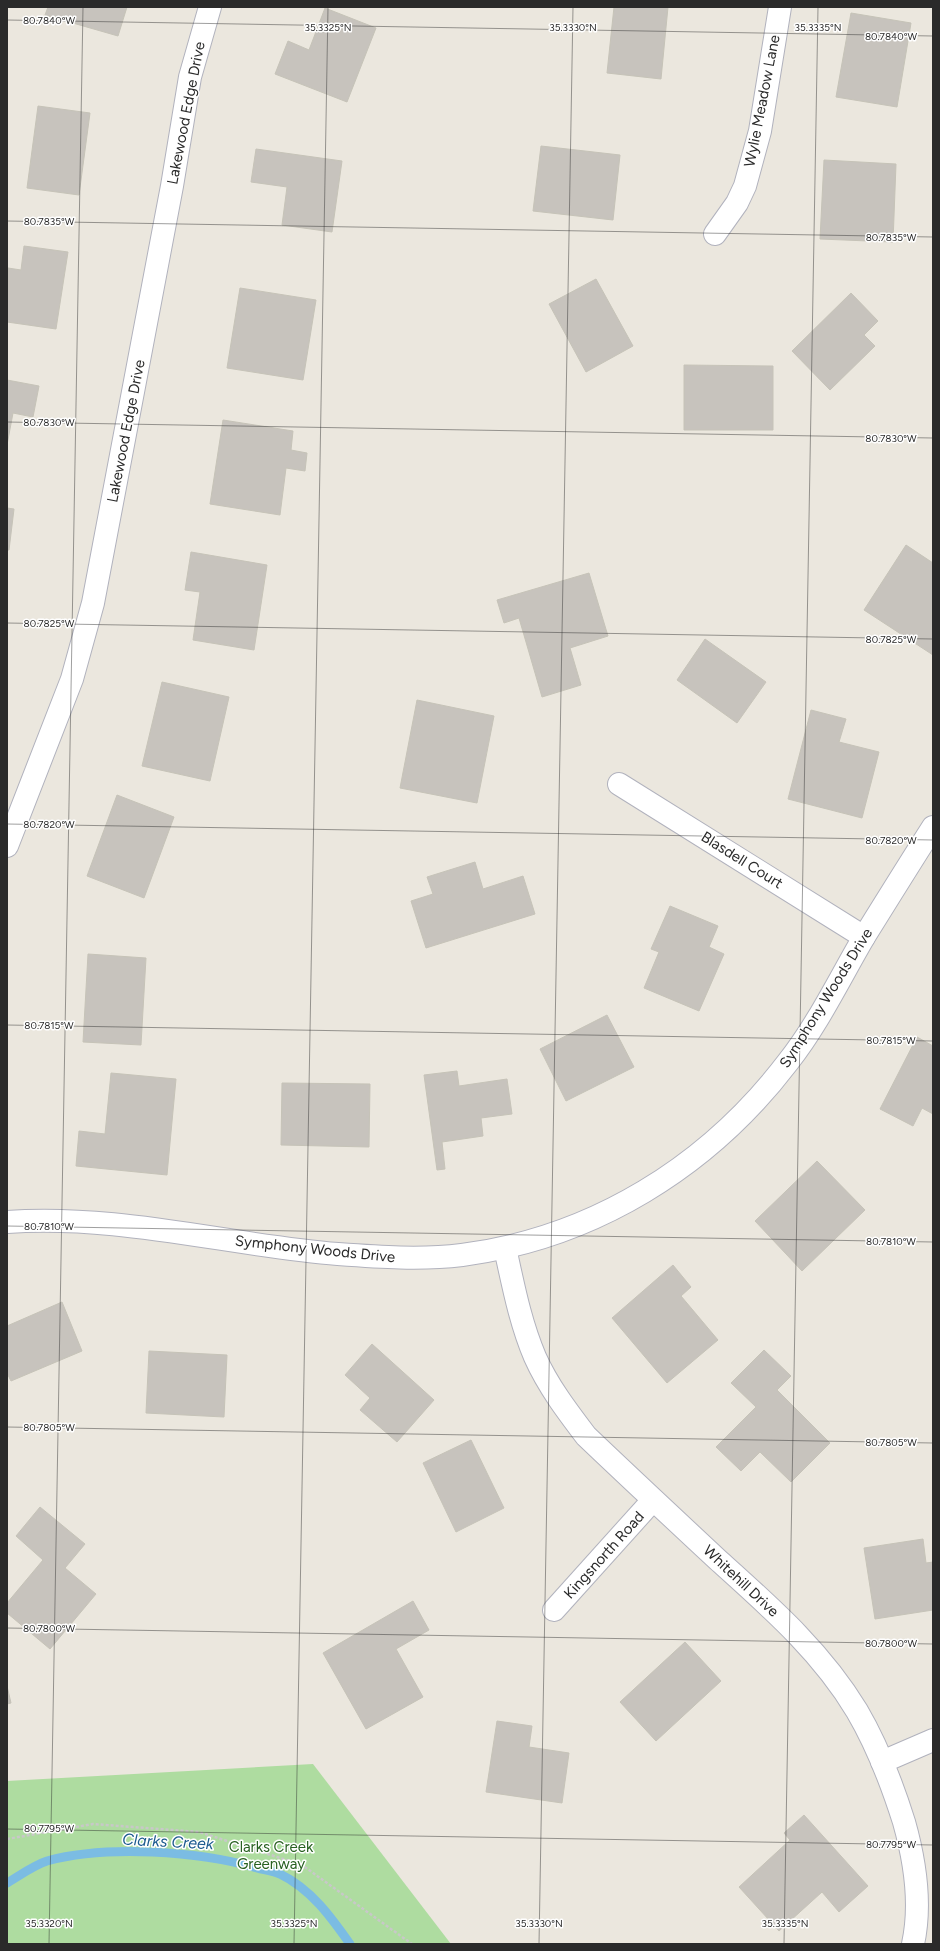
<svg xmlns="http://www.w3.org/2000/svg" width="940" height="1951" viewBox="0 0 940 1951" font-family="Figtree,sans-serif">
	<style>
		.green { fill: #aedca0 }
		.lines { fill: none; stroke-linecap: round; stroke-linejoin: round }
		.stream { stroke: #7bbce3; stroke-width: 9 }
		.building { fill: #c7c3bd; stroke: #c6c3b8 }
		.minor-casing { stroke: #b1b2bd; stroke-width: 24 }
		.path { stroke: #c8c8c8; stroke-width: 2.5; stroke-dasharray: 3 2; stroke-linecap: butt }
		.minor { stroke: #fff; stroke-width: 22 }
		.ticks { fill: none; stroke: #2a2a2a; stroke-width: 1; stroke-opacity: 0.45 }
		.labels { text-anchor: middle; stroke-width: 3; stroke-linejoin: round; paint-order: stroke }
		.street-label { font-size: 15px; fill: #2a2a2a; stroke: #fff }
		.park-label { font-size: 15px; fill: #286121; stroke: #fff }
		.water-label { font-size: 16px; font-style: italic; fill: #1b5a8e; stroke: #fff }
		.ticks-label { font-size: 10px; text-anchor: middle; fill: #2a2a2a; stroke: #fff; stroke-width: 3; stroke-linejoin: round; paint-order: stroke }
	</style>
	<rect width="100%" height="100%" fill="#ebe7de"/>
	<path class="green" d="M313,1764l138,180h-444v-163z"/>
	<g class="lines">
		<path class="stream" d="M7,1883c12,-7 27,-18 40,-22 60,-16 151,-10 210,7 7,2 16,3 23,6 31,15 51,43 70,70"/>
	</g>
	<g class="building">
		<path d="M48,7h79l-9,29 -73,-21z"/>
		<path d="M614,7h54l-7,72 -54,-6z"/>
		<path d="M325,8l51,20 -29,74 -72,-28 13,-33 21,9z"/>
		<path d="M851,13l60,10 -14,84 -61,-10z"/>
		<path d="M38,106l52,7 -11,82 -52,-7z"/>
		<path d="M541,146l79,9 -7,65 -80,-9z"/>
		<path d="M256,149l86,12 -10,71 -50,-7 5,-38 -36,-5z"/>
		<path d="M824,160l72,4 -3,78 -73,-3z"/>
		<path d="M24,246l44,6 -12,77 -49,-7 1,-54 13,2z"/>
		<path d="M596,279l37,67 -47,26 -37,-68z"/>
		<path d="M240,288l76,12 -13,80 -76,-12z"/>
		<path d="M851,293l27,28 -14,14 11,11 -45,44 -38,-39z"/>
		<path d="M684,365l89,1v64h-89z"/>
		<path d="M7,380l32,6 -6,31 -20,-4 -6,32z"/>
		<path d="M223,420l70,11 -2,19 16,3 -2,18 -19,-3 -6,47 -70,-11z"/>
		<path d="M7,508l7,1 -5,41h-2z"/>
		<path d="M906,545l27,18v48l-2,3 2,1v40l-69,-45z"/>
		<path d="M191,552l76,13 -13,85 -61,-10 7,-48 -15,-2z"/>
		<path d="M589,573l19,63 -38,12 11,37 -39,12 -23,-79 -15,5 -7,-23z"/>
		<path d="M705,639l61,43 -29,41 -60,-43z"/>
		<path d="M162,682l67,15 -19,84 -68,-15z"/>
		<path d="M417,700l77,16 -17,87 -77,-15z"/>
		<path d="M811,710l35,9 -7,23 40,10 -17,66 -74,-19z"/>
		<path d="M117,795l57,22 -30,81 -57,-22z"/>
		<path d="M475,862l8,27 40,-13 12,38 -109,34 -15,-47 22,-7 -6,-17z"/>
		<path d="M670,906l48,20 -9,21 15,7 -25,57 -55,-23 15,-36 -8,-3z"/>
		<path d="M88,954l58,4 -5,87 -58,-3z"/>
		<path d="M607,1015l27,52 -68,34 -26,-52z"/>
		<path d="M917,1037l16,9v68l-11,-6 -9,18 -33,-17z"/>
		<path d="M457,1071l2,15 48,-7 5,35 -31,4 2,18 -41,6 3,27 -8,1 -13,-95z"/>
		<path d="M111,1073l65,6 -9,96 -91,-9 3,-35 26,3z"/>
		<path d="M282,1083l88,1 -1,63 -88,-2z"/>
		<path d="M817,1161l48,49 -63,61 -47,-50z"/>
		<path d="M673,1265l18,22 -10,9 37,44 -51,43 -55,-65z"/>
		<path d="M62,1302l20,49 -71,30 -4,-8v-47z"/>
		<path d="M372,1344l62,56 -37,42 -37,-32 10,-12 -25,-23z"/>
		<path d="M764,1350l27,26 -14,14 53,53 -39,39 -31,-30 -19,19 -25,-24 40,-40 -25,-24z"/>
		<path d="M149,1351l78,4 -3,62 -78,-4z"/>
		<path d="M471,1440l33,68 -48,24 -33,-69z"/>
		<path d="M40,1507l45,37 -20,24 31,26 -46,55 -43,-36v-10l36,-43 -27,-24z"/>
		<path d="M923,1539l3,24 7,-1v48l-58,9 -11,-71z"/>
		<path d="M413,1601l16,29 -33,19 27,48 -57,32 -43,-76z"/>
		<path d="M685,1642l36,39 -65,60 -36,-39z"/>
		<path d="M7,1686l4,17 -4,1z"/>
		<path d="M497,1721l35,5 -3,21 40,6 -7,50 -76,-11z"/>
		<path d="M804,1815l64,71 -29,26 -17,-20 -43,39 -40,-44 51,-47 -6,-7z"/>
	</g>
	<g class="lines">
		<g class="minor-casing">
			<g id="minor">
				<path d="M715,234l22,-31 8,-17 15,-55 20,-124"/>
				<path d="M619,784l245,153"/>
				<path d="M7,846l65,-167 21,-76 79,-417 18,-109 20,-70"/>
				<path d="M7,1222c112,-8 220,23 331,32 41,3 83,6 124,1 131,-17 246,-88 326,-193 30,-38 52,-84 76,-125 23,-37 46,-74 69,-110"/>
				<path d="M505,1248c8,36 15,74 30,109 13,29 32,54 51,79 44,42 88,83 132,124 51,46 103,91 139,151 20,34 35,73 47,111 11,39 18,81 9,122"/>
				<path d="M554,1610l99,-110"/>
				<path d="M882,1762l51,-22"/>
			</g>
		</g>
		<path class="path" d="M7,1839l86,-15 106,8 103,33 110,79"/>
		<use href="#minor" class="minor"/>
	</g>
	<path class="ticks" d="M7,20l926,16M7,221l926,16M7,422l926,16M7,623l926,16M7,824l926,16M7,1025l926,16M7,1226l926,16M7,1427l926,16M7,1628l926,16M7,1829l926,16M49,1944l34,-1937M294,1944l34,-1937M539,1944l34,-1937M784,1944l34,-1937"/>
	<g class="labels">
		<g class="street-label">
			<text transform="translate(762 101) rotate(-79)" y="5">Wylie Meadow Lane</text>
			<text transform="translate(186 113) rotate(-79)" y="5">Lakewood Edge Drive</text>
			<text transform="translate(126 431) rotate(-79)" y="5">Lakewood Edge Drive</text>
			<text transform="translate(742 860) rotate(32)" y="5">Blasdell Court</text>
			<text transform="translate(826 998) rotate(-58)" y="5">Symphony Woods Drive</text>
			<text transform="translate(315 1249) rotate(6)" y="5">Symphony Woods Drive</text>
			<text transform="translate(604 1555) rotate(-48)" y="5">Kingsnorth Road</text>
			<text transform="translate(741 1581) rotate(43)" y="5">Whitehill Drive</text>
		</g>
		<g class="park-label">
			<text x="271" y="1852">Clarks Creek<tspan x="271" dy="17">Greenway</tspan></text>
		</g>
		<g class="water-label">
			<text transform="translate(168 1841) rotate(3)" y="6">Clarks Creek</text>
		</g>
	</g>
	<g class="ticks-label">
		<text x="49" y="24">80.7840°W</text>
		<text x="328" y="31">35.3325°N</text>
		<text x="573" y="31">35.3330°N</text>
		<text x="818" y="31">35.3335°N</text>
		<text x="891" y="40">80.7840°W</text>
		<text x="49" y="225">80.7835°W</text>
		<text x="891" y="241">80.7835°W</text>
		<text x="49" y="426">80.7830°W</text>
		<text x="891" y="442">80.7830°W</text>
		<text x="49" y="627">80.7825°W</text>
		<text x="891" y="643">80.7825°W</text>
		<text x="49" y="828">80.7820°W</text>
		<text x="891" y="844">80.7820°W</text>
		<text x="49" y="1029">80.7815°W</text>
		<text x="891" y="1044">80.7815°W</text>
		<text x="49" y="1230">80.7810°W</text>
		<text x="891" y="1245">80.7810°W</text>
		<text x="49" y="1431">80.7805°W</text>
		<text x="891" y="1446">80.7805°W</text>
		<text x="49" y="1632">80.7800°W</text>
		<text x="891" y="1647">80.7800°W</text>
		<text x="49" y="1832">80.7795°W</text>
		<text x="891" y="1848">80.7795°W</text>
		<text x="49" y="1927">35.3320°N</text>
		<text x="294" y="1927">35.3325°N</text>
		<text x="539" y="1927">35.3330°N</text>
		<text x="785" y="1927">35.3335°N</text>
	</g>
	<rect width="940" height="1951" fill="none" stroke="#2a2a2a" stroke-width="16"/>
</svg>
